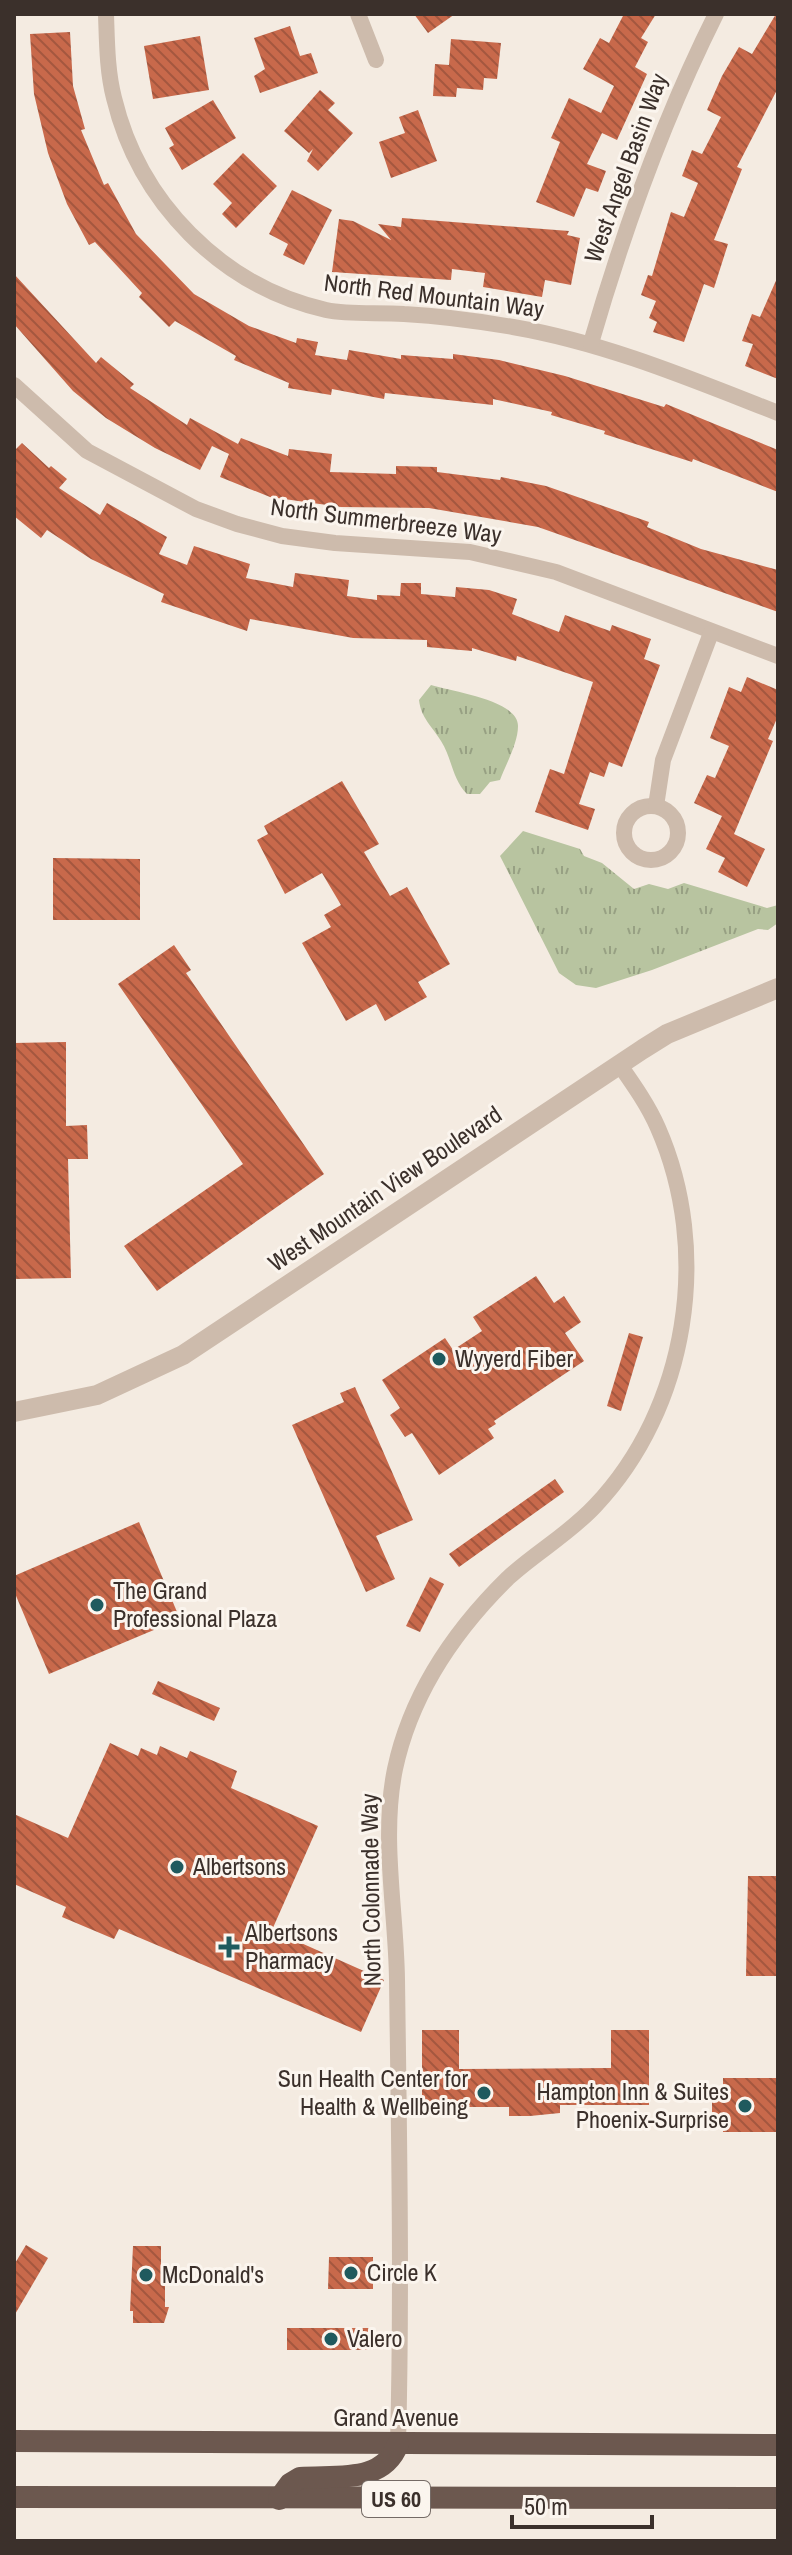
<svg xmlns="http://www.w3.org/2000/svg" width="792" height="2555" viewBox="0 0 792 2555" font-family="'Archivo Narrow',sans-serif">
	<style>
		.grass { fill: url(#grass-tufts) }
		.building { fill: url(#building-back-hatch) }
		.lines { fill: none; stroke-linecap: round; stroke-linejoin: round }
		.minor { stroke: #cdbbac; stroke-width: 16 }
		.tertiary { stroke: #cdbbac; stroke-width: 20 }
		.trunk { stroke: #6c584f; stroke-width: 22 }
		.poi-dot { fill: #1f5a5e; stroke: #fbf5ee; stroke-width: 3 }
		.labels { text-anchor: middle; stroke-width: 6; stroke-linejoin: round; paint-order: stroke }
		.shield { fill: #fbf5ee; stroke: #756b66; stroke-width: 2 }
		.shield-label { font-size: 22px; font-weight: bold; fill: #3b302b }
		.street-label { font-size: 24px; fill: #3b302b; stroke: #fbf5ee }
		.poi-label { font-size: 24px; fill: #3b302b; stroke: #fbf5ee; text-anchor: start }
	</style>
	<defs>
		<pattern id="grass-tufts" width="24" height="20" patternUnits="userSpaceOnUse" patternTransform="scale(2)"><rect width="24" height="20" fill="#b8c4a0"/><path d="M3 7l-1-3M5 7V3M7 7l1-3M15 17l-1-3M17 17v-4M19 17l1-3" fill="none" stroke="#97a083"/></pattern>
		<pattern id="building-back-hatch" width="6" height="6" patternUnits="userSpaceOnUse" patternTransform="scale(2)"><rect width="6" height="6" fill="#c8694b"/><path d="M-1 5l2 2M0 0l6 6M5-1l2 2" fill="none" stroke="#a4573f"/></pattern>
	</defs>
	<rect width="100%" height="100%" fill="#f4ebe1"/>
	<g class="grass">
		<path d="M431,685c22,7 87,15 87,41 0,17 -12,38 -18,54l-10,2 -10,12h-13c-15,-15 -15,-36 -26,-53 -9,-15 -20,-23 -22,-41z"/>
		<path d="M523,831l57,18 4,7 18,7 32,26 15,-5 19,5 16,-6 83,25 11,-3v18l-10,7 -10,-1 -106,41 -56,18 -20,-3 -17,-12 -59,-117z"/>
	</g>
	<g class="building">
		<path d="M414,14h41l-27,19z"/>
		<path d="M624,14h32l-15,24 7,4 -13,25 12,7 -30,66 -15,-7 -15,31 19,7 -8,21 -12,-4 -12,29 -38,-15 24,-60 -9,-4 18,-40 32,15 13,-27 -31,-17 17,-31 9,5z"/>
		<path d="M776,14l2,74 -41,79 5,2 -28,71 14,4 -14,44 -10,-4 -20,58 -31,-10 4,-10 -8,-4 7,-17 -15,-6 7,-20 4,1 19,-64 13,5 14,-34 -16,-7 10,-26 10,4 19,-37 -14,-7 15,-34 17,-29 13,7z"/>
		<path d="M290,26l10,30 11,-3 7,20 -58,20 -6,-17 11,-7 -11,-31z"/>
		<path d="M70,32l3,54 12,43 -4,1 23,55 4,-2 28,51 58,60 55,32 47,17 1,-5 21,4 -3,13 32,5 2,-10 52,9v-4l52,4v-5l46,6 66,16 99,31 2,-3 112,46v42l-85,-33 -1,3 -88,-28 1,-3 -54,-16 1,-3 -59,-13v6l-108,-12 -1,6 -52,-10 -1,6 -43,-7 1,-5 -55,-23 2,-4 -61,-35 -6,6 -30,-30 3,-4 -47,-51 -6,3 -22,-41 -19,-51 -14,-59 -4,-60z"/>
		<path d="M200,36l9,54 -56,9 -9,-53z"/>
		<path d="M451,39l50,4 -4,36 -13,-1 -1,12 -26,-2 -1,9 -23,-1 2,-32 14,1z"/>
		<path d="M320,90l15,13 -7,7 25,23 -35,38 -11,-10 6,-12 -4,4 -25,-22z"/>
		<path d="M213,100l23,38 -54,32 -13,-22 5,-3 -9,-17z"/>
		<path d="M418,110l19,51 -46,17 -12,-36 26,-9 -6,-16z"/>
		<path d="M243,153l34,33 -41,42 -14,-14 10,-11 -19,-19z"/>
		<path d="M292,190l40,20 -28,55 -21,-10 5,-11 -19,-10z"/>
		<path d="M402,218l167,13 -2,4 13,3 -9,47 -26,-5 -3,17 -59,-10 2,-14 -33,-4 -1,11 -119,-8 7,-53 14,2 38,19 -13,-16 23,3z"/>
		<path d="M14,274l82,89 5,-6 33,27 -4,4 57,37 3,-7 48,26 3,-6 47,18 1,-7 43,5 -2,18 66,2v-8l41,1v5l63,8 1,-3 45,9 103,36 -2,5 54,22 77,21v42l-240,-85 -109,-19 -88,-1 -71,-10 -50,-20 9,-23 -17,-8 -12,24 -45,-22 -49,-30 -33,-27 -59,-67z"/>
		<path d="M778,276v103l-33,-13 8,-22 -11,-3 10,-27 8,3z"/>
		<path d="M22,443l27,25 2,-2 16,13 -8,9 41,27 7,-12 60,34 -8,17 28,11 7,-19 56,18 -4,14 47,9 2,-14 54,7 -2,16 30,4v-5l23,1 1,-13h20v11l34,3 1,-10 33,3 28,9 -5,15 47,18 6,-17 45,16 2,-6 39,14 -7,20 16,6 -38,102 -13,-5 -5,15 -14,-5 -11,32 16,5 -7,21 -53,-18 15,-43 14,5 29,-92 -76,-26 -1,5 -44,-13v3l-45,-4v-7l-74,-2 -103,-19 -3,12 -86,-29 3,-8 -73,-35 -44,-29 -6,8 -27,-22v-65z"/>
		<path d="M747,677l31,13v26l-10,23 5,2 -39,93 31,15 -18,38 -29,-15 7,-14 -19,-9 16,-33 -28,-13 13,-28 8,3 14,-32 -19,-8 19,-51 12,5z"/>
		<path d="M342,781l37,63 -15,8 26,44 17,-9 43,77 -32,18 9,15 -42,24 -9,-17 -30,17 -44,-78 29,-16 -7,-12 17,-10 -19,-32 -37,21 -28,-54 11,-6 -4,-8z"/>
		<path d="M53,858l87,1v61h-87z"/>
		<path d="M174,945l17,25 -5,3 138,201 -167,117 -33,-45 119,-82 -125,-180z"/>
		<path d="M66,1042v84l21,-1 1,34h-20l3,119 -57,1v-236z"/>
		<path d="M536,1276l18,27 10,-7 17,26 -16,11 19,28 -90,60 2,3 -8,5 6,9 -55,37 -27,-42 -7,4 -15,-22 10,-7 -18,-28 63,-42 8,12 29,-19 -9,-14z"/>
		<path d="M629,1333l14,4 -22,74 -14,-5z"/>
		<path d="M355,1387l58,133 -37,16 19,43 -29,13 -74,-167 52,-23 -4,-9z"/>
		<path d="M555,1479l9,13 -105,75 -10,-13z"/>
		<path d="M139,1522l41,97 -131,55 -35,-83v-15z"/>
		<path d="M430,1577l14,7 -24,48 -14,-6z"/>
		<path d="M158,1681l62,27 -6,13 -62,-27z"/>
		<path d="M110,1743l28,13 3,-8 16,7 3,-9 27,12 3,-7 47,20 -6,17 87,38 -46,104 112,50 -23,52 -242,-103 -5,10 -52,-22 4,-10 -52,-23v-70l54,24z"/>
		<path d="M748,1876h30v100h-32z"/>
		<path d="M422,2030h37v39l152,-1v-38h38v75h-89v8l-30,3h-21v-9h-87z"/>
		<path d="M723,2078h55v54h-55v-14h-11v-23h11z"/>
		<path d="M26,2245l22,13 -34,58v-51z"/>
		<path d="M133,2246h28v39h4v22h4l-5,16h-31v-12h-3z"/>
		<path d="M329,2257h44v32h-45z"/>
		<rect x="287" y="2328" width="87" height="22"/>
	</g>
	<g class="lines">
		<g class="minor">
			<path d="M106,14c1,28 1,57 8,84 25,104 107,188 212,212 24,5 53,2 78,4 36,2 74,7 109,13 93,16 178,52 265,86"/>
			<path d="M358,14l18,46"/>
			<path d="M591,343c33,-114 72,-223 125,-329"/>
			<path d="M14,385l73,66 109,58 41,15 45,12 53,7 135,9 86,20 222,84"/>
			<circle cx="651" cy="833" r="27"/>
			<path d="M656,806l7,-46 48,-127"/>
			<path d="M398,2444c4,-155 1,-310 -1,-465 -1,-69 -16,-142 -2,-210 16,-75 59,-138 113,-191 27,-25 61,-44 87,-72 93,-98 117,-255 63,-378 -10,-23 -25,-44 -39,-64"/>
		</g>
		<path class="tertiary" d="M14,1412l83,-17 86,-40 460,-306 24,-15 111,-46"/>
		<g class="trunk">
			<path d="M14,2441l764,4"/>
			<path d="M14,2497l764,1"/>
			<path d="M279,2499l11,-15 10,-6c37,-3 83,6 98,-34"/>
		</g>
	</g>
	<g class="poi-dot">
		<circle cx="439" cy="1359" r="8"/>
		<circle cx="97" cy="1605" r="8"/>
		<circle cx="177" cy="1867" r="8"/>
		<path d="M225 1935h8v8h8v8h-8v8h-8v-8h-8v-8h8z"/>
		<circle cx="484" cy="2093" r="8"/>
		<circle cx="745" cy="2106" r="8"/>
		<circle cx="351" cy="2273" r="8"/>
		<circle cx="146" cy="2275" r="8"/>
		<circle cx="331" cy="2339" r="8"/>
	</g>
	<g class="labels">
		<rect class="shield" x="362" y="2481" width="68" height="36" rx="6"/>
		<g class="shield-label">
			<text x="396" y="2507">US 60</text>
		</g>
		<g class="street-label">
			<text transform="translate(626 168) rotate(-70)" y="8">West Angel Basin Way</text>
			<text transform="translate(434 296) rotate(7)" y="8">North Red Mountain Way</text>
			<text transform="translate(386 521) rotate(7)" y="8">North Summerbreeze Way</text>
			<text transform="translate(385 1189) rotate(-34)" y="8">West Mountain View Boulevard</text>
			<text transform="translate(371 1890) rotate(-91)" y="8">North Colonnade Way</text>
			<text x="396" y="2426">Grand Avenue</text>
		</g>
		<g class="poi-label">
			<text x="455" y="1367">Wyyerd Fiber</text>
			<text x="113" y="1599">The Grand<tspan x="113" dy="28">Professional Plaza</tspan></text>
			<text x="193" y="1875">Albertsons</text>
			<text x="245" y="1941">Albertsons<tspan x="245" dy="28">Pharmacy</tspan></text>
			<text x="468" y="2087" text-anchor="end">Sun Health Center for<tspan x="468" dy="28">Health &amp; Wellbeing</tspan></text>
			<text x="729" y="2100" text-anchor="end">Hampton Inn &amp; Suites<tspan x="729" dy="28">Phoenix-Surprise</tspan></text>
			<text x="367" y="2281">Circle K</text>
			<text x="162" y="2283">McDonald's</text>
			<text x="347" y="2347">Valero</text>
		</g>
	</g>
	<rect width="792" height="2555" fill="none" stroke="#3b302b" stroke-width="32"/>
	<path d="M512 2515v12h140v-12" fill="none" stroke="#3b302b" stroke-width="4"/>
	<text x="524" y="2515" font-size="24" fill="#3b302b" stroke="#fbf5ee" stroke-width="6" paint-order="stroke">50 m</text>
</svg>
